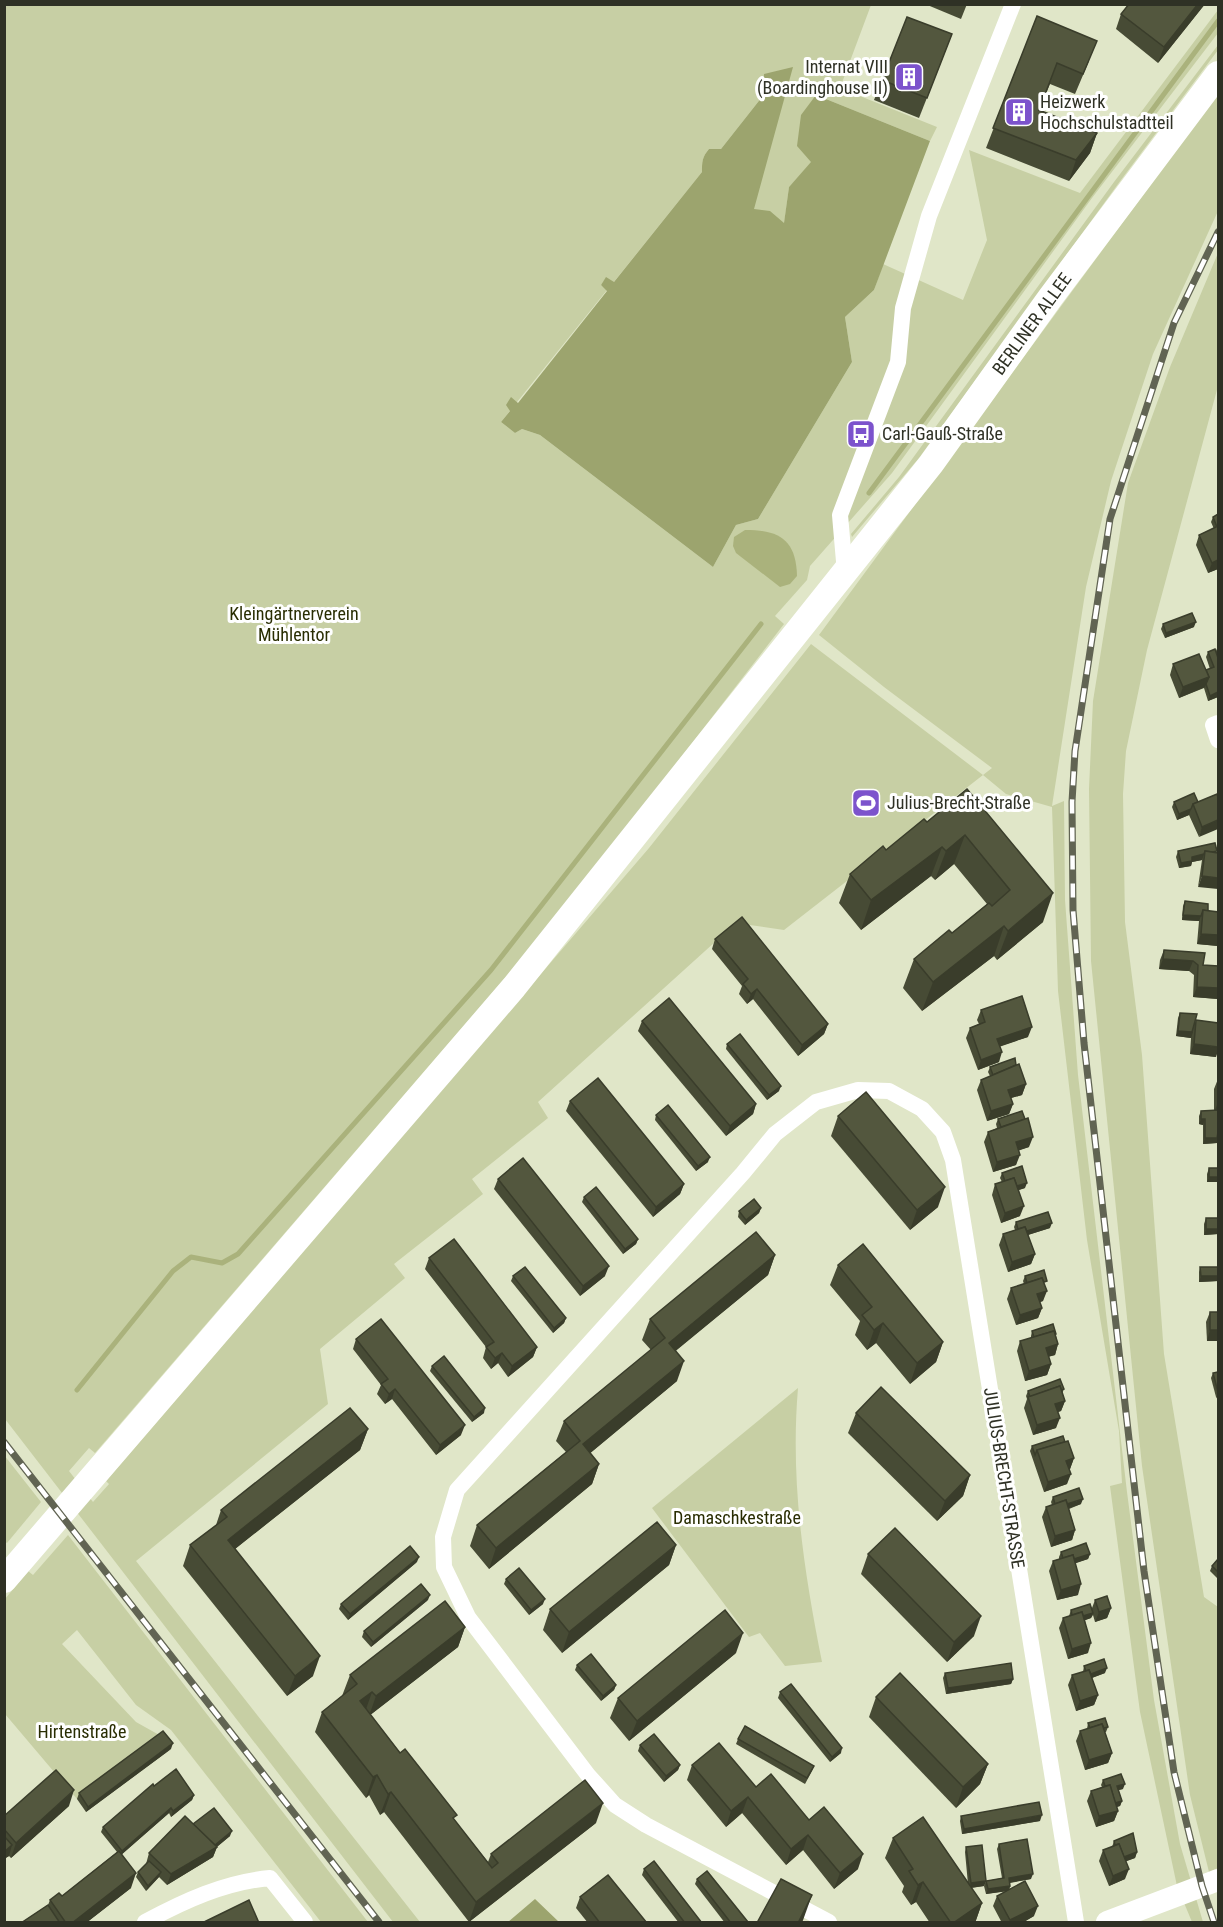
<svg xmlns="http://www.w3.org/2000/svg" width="1223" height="1927" viewBox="0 0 1223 1927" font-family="'Roboto Condensed',sans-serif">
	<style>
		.green { fill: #c7cfa4 }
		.forest { fill: #9ca46e }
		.water { fill: #aab27c }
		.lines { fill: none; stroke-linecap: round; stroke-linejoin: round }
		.stream { stroke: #aab27c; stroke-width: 5 }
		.street { stroke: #fff; stroke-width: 16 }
		.secondary { stroke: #fff; stroke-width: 22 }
		.primary { stroke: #fff; stroke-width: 26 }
		.rail-casing { stroke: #616453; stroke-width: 7 }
		.rail { stroke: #fff; stroke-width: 4.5; stroke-dasharray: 14; stroke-linecap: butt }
		.wall { fill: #474b35 }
		.shaded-wall { fill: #3a3d2b }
		.building { fill: #53573e; stroke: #3a3d2b; stroke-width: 1.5 }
		.labels { text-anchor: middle; stroke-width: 6; stroke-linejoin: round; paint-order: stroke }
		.poi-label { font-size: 18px; fill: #2f3125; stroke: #fff; text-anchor: start }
		.street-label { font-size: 18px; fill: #2f3125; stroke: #fff }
		.park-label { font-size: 18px; fill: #292d02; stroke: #fff }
	</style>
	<rect width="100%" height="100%" fill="#e0e6c8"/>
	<g class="green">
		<path d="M5,5h866l-31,83 97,39 -7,14 -114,-46 -4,67 -23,25 -5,37 -31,-15 17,-66 -6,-69 -2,23 -41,52h-12c-7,8 -7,13 -7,23l-89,111 -7,-5 -5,7 6,5 -106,132 14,11 7,-4 18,6 173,132 23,-42 22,-6 94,-157 -7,-45 29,-27 9,-26 80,36 24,-60 -18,-90 111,43 138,-183v23l-126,165 -200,275 -82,93 -3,14 -32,36 9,8 -224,290 -465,539 -6,-5 -20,23 24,31 16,-18 -3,-3 543,-633 162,-204 172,131 9,-7 -108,-81 -65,-52 399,-542v118l-65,143 -42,127 -25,106 -34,219 12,-5 1,99 13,175 49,417 27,208 26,144 23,78h-11l-15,-36 -37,-174 -30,-226 12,-3 -3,-52 -32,-191 -29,-249 -6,-184 -46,-13 -23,-19 -199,155 -48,-7 -198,179 10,16 -76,61 11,15 -89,70 11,14 -85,71 8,55 -192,157 284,361h-27l-388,-503z"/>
		<path d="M1218,45v5l-100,134 -199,274 -67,79 -1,-3 48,-57 215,-295z"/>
		<path d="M1218,253v133l-71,264 -21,101 -3,43 2,128 17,133 22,299 40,243 14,10v261l-9,4 -19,-77 -48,-329 -51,-505 -2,-172 4,-88 35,-218 42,-116z"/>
		<path d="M798,1388c-8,94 6,183 24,274l-37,4 -25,-33 -11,4 -97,-129z"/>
		<path d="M4,1455l37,47 -34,41 -3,-2z"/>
		<path d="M68,1535l300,387h-47l-150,-192 -35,-25 -59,-75 -15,14 74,78 25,14 -84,63 -72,-85v-115l23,-28 5,4z"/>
	</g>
	<g class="forest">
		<path d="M793,67l-39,142 16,2 14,12 5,-36 22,-25 -14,-16 4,-31 15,-20 114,46 -56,149 -29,27 7,45 -94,157 -22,6 -23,42 -173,-132 -18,-6 -7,4 -14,-11 9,-11 -4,-6 5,-8 7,6 89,-112 -6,-6 5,-8 8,5 88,-110c0,-10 0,-15 7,-23h12l41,-52 2,-23z"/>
		<path d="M535,1899l24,23h-52h1z"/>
	</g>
	<path class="water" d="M745,530c35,0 51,10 52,46l-7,8 -10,3 -44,-34 -3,-7 1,-9z"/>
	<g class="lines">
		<g class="stream">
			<path d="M869,493l349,-472"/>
			<path d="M77,1390l96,-119 18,-14 31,6 16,-9 253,-284 270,-346"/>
		</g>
		<g class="street">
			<path d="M845,573l-5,-58 58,-153 5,-54 26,-92 84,-212"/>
			<path d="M1218,723l-5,2 5,15"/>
			<path d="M145,1922c39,-21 80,-40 125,-44l35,44"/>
			<path d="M829,1922l-183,-97 -31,-20 -27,-30 -120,-158 -24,-50 -1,-30 14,-47 286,-317 32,-39 41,-32 42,-12 31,1 33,18 21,23 10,28 123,762"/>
		</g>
		<path class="secondary" d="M1107,1922l111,-42"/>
		<path class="primary" d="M4,1580l510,-593 417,-523 119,-166 168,-224"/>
		<g class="rail-casing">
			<g id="rail">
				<path d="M4,1442l375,480"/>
				<path d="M1214,1922l-12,-36 -28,-114 -30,-201 -60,-528 -11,-133 -1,-108 3,-51 35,-232 64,-196 44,-91"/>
			</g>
		</g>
		<use href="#rail" class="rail"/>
	</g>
	<g class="wall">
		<path d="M925,4h42l-6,15z"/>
		<path d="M1129,4h76l-47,59 -42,-34 5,-15z"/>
		<path d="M1037,16l52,45 -14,33 -25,-10 -11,26 58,23 -7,20 -21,28 -83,-33z"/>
		<path d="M952,34l-33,84 -45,-18 8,-20z"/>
		<path d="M1218,514v55l-10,4 -12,-28 3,-10 15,-6 -3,-7 2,-5z"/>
		<path d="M1163,624l31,3 -29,11 -4,-9z"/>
		<path d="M1218,646v51l-10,4 -4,-13 -25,10 -9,-23 3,-11 33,6 4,-1 -4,-12 2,-5 8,-1z"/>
		<path d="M967,789l76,133 -46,38 -3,-4 -72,55 -19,-23 11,-29 38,-26 35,-29 -33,-40 -19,16 -4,-4 -70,54 -22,-27 11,-29 77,-52z"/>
		<path d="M1217,794l-18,43 -10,-22 -12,5 -5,-13 2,-5h24z"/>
		<path d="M1215,843l-17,44 4,-27 -10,2 -1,4 -12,2 -3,-11 2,-6z"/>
		<path d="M1185,901l23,10 10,1v34l-21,-2 2,-23 -17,-1 1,-14z"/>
		<path d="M715,939l113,85 -4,10 -26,22 -45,-57 -6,5 -8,-10 3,-8 -30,-37z"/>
		<path d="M1164,950l39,15 15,1v33l-25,-2 1,-22 -5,-4 -30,-2 1,-9z"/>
		<path d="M981,1010l47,27 -28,9 -1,16 -21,8 -12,-32 4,-10 9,-4 -2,-4z"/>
		<path d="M1180,1013l15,9 21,35 -26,-3 1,-16 -15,-2 2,-18z"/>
		<path d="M642,1021l114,83 -3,10 -27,22 -88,-105z"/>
		<path d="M727,1044l52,47 -12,9 -41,-51z"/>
		<path d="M1016,1065l10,19 -4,11 -11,3 2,6 -4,10 -22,7 -10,-31 4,-10 9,-4 -2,-4 2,-5z"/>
		<path d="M1218,1079v81h-1v-17l-14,1v-19l-4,-1v-8l2,-5h13v-22z"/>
		<path d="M570,1101l114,83 -4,10 -27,23 -87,-106z"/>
		<path d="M656,1115l52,47 -12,9 -41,-51z"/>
		<path d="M838,1116l100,91 -28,23 -79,-94z"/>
		<path d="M998,1119l31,28 -10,3 -3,15 -23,7 -9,-30 4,-10 9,-4 -1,-4z"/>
		<path d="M1209,1168h9v43h-1v-26l1,-3h-11v-8z"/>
		<path d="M1002,1173l23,15 -6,2 1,26 -19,7 -9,-28 3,-11 7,-2 -2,-4z"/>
		<path d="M498,1179l107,97 -25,20 -86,-107z"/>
		<path d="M584,1197l54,42 -2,5 -13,10 -41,-52z"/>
		<path d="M761,1208l-2,5 -14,12 -7,-8 1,-6z"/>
		<path d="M1206,1218h12v16l-14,1v-11z"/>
		<path d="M1016,1222l34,6 -22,7 7,19 -4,10 -23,8 -9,-27 4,-11 12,-4 -1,-3z"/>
		<path d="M775,1255l-7,20 -93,76 2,30 -87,72 9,11 -7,20 -103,85 -19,-23 7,-21 89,-73 -10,-11 8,-20 87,-71 -9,-10 8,-21z"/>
		<path d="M429,1258l108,89 -4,10 -25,20 -10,-14 -7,6 -8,-11 3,-11 -61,-78z"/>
		<path d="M838,1265l105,77 -7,20 -26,22 -34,-41 -9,7 -12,-15 5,-14 -30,-36z"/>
		<path d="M1200,1267h18v14l-19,1v-10z"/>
		<path d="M513,1276l53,42 -2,5 -11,10 -42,-52z"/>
		<path d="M1025,1276l20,10 -2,15 -3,1 2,6 -4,10 -22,7 -9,-26 4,-11 13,-4 -1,-3z"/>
		<path d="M1210,1312h8v29h-11l-1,-19z"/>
		<path d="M1032,1331l24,5 2,8 -3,11 -7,2 3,7 -4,11 -22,6 -8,-30 3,-10 11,-3v-2z"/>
		<path d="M356,1339l105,96 -25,20 -44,-56 -7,5 -8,-10 4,-9 -28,-36z"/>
		<path d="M432,1366l52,47 -12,9 -42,-51z"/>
		<path d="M1218,1372v28l-2,-3 -5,-19 2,-5z"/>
		<path d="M1064,1389l-2,5 3,7 -4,10 -3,1 -2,16 -23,7 -9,-27 3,-9 -1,-3 2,-5z"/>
		<path d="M856,1413l114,62 -7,21 -26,25 -89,-88z"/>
		<path d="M368,1429l-8,21 -125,99 78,127 -26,20 -104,-130 7,-21 26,-20 5,-15z"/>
		<path d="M1065,1442l9,16 -4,11h-1l-2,15 -23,8 -14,-41 2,-5z"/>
		<path d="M1053,1497l28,7 -12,5 6,21 -3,10 -21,7 -9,-30 4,-10 6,-2 -1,-3z"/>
		<path d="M676,1545l-7,20 -107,88 -19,-23 7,-21z"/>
		<path d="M1061,1552l29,2 -2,5 -13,4 3,32 -21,5 -8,-29 4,-10 6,-2v-2z"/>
		<path d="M868,1554l106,82 -27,26 -86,-88z"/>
		<path d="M1218,1559v20l-8,-8 2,-5z"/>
		<path d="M417,1562l-69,58 -9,-11 2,-5z"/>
		<path d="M506,1579l37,25 -14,11 -25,-31z"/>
		<path d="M428,1600l-57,47 -9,-10 2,-6z"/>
		<path d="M1095,1600l16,8 -4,10 -12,4 -2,-7 -2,3 -6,2 3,33 -20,6 -9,-31 4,-10 6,-2 2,-6 21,-2z"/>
		<path d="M465,1627l-7,20 -88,68 118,147 3,-8 105,-31 -127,99 -85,-110 -4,3 -11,-20 -3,3 -51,-66 7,-20 20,-16 8,-21z"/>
		<path d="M736,1653l-107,88 -19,-23 8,-20z"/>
		<path d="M577,1665l39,20 -2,5 -13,11 -26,-31z"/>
		<path d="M1084,1666l21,7 -13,5 6,17 -4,10 -18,6 -8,-26 4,-10 11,-3z"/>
		<path d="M945,1673l68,6 -2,5 -65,10 -3,-16z"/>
		<path d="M780,1692l61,61 -11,9 -52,-64z"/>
		<path d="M876,1697l112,67 -8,20 -24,24 -87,-91z"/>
		<path d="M1088,1723l20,4 -2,5h-1l7,21 -4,10 -23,7 -9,-29 4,-10 7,-2z"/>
		<path d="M738,1739l76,27 -2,5 -7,13 -69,-40z"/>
		<path d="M640,1745l40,20 -2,5 -14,12 -26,-31z"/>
		<path d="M171,1749l-85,63 -9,-13 2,-6z"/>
		<path d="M692,1765l64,22 102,82 -24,20 -31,-39 -17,15 -44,-52 -16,14 -39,-47z"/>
		<path d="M1103,1780l20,9 -5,1 4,11 -2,5 -4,1 2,4 -4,10 -18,6 -9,-26 4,-10 11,-4 -1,-2z"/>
		<path d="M154,1786l40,9 -2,5 -21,17 -2,-4 -47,41 9,34 -45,35h-65l27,-18 2,-5 12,-4 55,-44 -16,-20 2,-5z"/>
		<path d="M69,1806l-58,52 -2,-2 -5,3v-43z"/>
		<path d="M961,1816l79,5 -78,13 -2,-13z"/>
		<path d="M193,1824l37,12 -13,11 -4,10 -46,28 -8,-8 -13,14 -10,-14 2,-5 8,-8 3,-11z"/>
		<path d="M893,1838l75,46 -3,-32 1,-5 20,34 -2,5 -13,2 11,15 -7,20h-45l-14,-21 -5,3 -9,-13 2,-6 -19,-28z"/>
		<path d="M1114,1841l23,11 -2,6 -9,3 -1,18 -16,7 -10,-25 4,-11 9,-3z"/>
		<path d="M999,1844l32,35 -21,4v3l-1,4 25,26 -12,7h-20l-9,-17 4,-10 9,-5 -20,3 -2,-8 2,-5 16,-3 -5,-29z"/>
		<path d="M644,1869l58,54h-23l-37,-48z"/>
		<path d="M697,1879l50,44h-22l-30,-39z"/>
		<path d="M580,1897l67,26h-59l-12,-15z"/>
	</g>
	<g class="shaded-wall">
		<path d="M1198,4h7l-47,59 6,-16z"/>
		<path d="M1097,133l-7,20 -21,28 7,-21z"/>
		<path d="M1218,560v9l-10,4 4,-10z"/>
		<path d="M1196,622l-2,5 -29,11 1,-5z"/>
		<path d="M1209,677l-4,10 -26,11 4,-11z"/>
		<path d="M1218,692v5l-10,4 2,-5z"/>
		<path d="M1191,809l-2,6 -12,5 2,-6z"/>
		<path d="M1218,820v9l-19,8 3,-10z"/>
		<path d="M965,835l-11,29 -19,16 11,-29z"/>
		<path d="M942,847l-11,29 -70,54 10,-30z"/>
		<path d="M1204,854l-2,6 -10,2 -1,4 -12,2 2,-5 11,-6z"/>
		<path d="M1202,876l16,2v11l-20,-2z"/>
		<path d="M1053,893l-10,29 -46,38 11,-29z"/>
		<path d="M1183,915l18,1 -2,5 -17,-1z"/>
		<path d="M1004,926l-10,30 -72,55 11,-29z"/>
		<path d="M1201,934l17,1v11l-21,-2z"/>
		<path d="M1163,959l30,2 -4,10 -30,-2z"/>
		<path d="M1197,987l21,1v11l-25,-2z"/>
		<path d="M757,989l-4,10 -6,5 4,-10z"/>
		<path d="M828,1024l-4,10 -26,22 4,-11z"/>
		<path d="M1032,1027l-4,10 -35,12 4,-10z"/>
		<path d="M1178,1031l15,1 -2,6 -15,-2z"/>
		<path d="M1194,1044l24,3v4l-2,6 -26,-3z"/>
		<path d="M1002,1052l-3,10 -21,8 3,-10z"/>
		<path d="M1026,1084l-4,11 -18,5 4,-10z"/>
		<path d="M781,1086l-2,5 -12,9 2,-5z"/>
		<path d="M1218,1102v11h-4z"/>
		<path d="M756,1104l-3,10 -27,22 4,-10z"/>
		<path d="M1013,1104l-4,10 -22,7 4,-10z"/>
		<path d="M1201,1119h4l-2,6 -4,-1z"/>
		<path d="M1033,1137l-4,10 -17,6 4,-11z"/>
		<path d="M1205,1138h13v1l-1,4 -14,1z"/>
		<path d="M1020,1155l-4,10 -23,7 4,-10z"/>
		<path d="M710,1157l-2,5 -12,9 2,-5z"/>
		<path d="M1209,1177h9v5h-11z"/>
		<path d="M1027,1183l-2,5 -13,4 2,-5z"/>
		<path d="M684,1184l-4,10 -27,23 3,-10z"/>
		<path d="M945,1187l-7,20 -28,23 7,-20z"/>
		<path d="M1024,1206l-4,10 -19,7 4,-10z"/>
		<path d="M761,1208l-2,5 -14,12 1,-5z"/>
		<path d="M1052,1223l-2,5 -32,10 2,-5z"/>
		<path d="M1206,1229h12v5l-14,1z"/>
		<path d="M638,1239l-2,5 -13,10 2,-5z"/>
		<path d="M1035,1254l-4,10 -23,8 4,-10z"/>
		<path d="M775,1255l-7,20 -107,88 8,-20z"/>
		<path d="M609,1266l-4,10 -25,20 3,-10z"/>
		<path d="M1201,1276h17v5l-19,1z"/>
		<path d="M1047,1291l-4,10 -9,3 3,-10z"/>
		<path d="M1042,1308l-4,10 -22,7 4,-10z"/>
		<path d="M566,1318l-2,5 -11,10 1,-5z"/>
		<path d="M883,1323l-7,20 -9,7 7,-20z"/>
		<path d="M1210,1330h8v11h-11z"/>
		<path d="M943,1342l-7,20 -26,22 7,-21z"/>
		<path d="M1058,1344l-3,11 -13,3 4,-10z"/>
		<path d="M537,1347l-4,10 -25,20 4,-11z"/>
		<path d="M502,1353l-4,10 -7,6 4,-11z"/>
		<path d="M684,1361l-7,20 -101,84 7,-21z"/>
		<path d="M1051,1364l-4,11 -22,6 4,-10z"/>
		<path d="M395,1389l-3,10 -7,5 4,-10z"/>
		<path d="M1065,1401l-4,10 -10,3 4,-10z"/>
		<path d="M485,1408l-1,5 -12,9 2,-5z"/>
		<path d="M1060,1418l-4,10 -23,7 4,-10z"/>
		<path d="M465,1425l-4,10 -25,20 4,-10z"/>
		<path d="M368,1429l-8,21 -139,110 7,-20z"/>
		<path d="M1074,1458l-4,11 -8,2 4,-10z"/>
		<path d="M599,1464l-7,20 -103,85 7,-21z"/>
		<path d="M1071,1474l-4,10 -23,8 4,-10z"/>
		<path d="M970,1475l-7,21 -26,25 8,-20z"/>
		<path d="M1083,1499l-2,5 -26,9 2,-5z"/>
		<path d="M1075,1530l-3,10 -21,7 4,-11z"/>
		<path d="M676,1545l-7,20 -107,88 7,-21z"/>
		<path d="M1090,1554l-2,5 -26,9 2,-5z"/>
		<path d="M419,1557l-2,5 -69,58 2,-6z"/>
		<path d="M1081,1584l-3,11 -21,5 4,-10z"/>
		<path d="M430,1595l-2,5 -57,47 2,-5z"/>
		<path d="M545,1599l-2,5 -14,11 2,-5z"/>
		<path d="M1111,1608l-4,10 -12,4 4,-10z"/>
		<path d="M1093,1613l-2,5 -19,7 2,-5z"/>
		<path d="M981,1616l-7,20 -27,26 7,-20z"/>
		<path d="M465,1627l-7,20 -89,69 7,-20z"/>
		<path d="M743,1633l-7,20 -107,88 8,-20z"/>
		<path d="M1091,1643l-3,10 -20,6 4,-10z"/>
		<path d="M320,1656l-7,20 -26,20 8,-20z"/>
		<path d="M1107,1668l-2,5 -19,7 2,-5z"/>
		<path d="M1013,1679l-2,5 -65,10 2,-6z"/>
		<path d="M616,1685l-2,5 -13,11 2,-5z"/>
		<path d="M372,1692l-7,20 -5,-11z"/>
		<path d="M1098,1695l-4,10 -18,6 4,-10z"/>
		<path d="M173,1743l-2,6 -85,63 2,-5z"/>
		<path d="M842,1748l-1,5 -11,9 2,-5z"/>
		<path d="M1112,1753l-4,10 -23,7 4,-10z"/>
		<path d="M988,1764l-8,20 -24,24 7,-21z"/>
		<path d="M680,1765l-2,5 -14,12 2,-6z"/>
		<path d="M377,1775l-8,20 -3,3 7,-21z"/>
		<path d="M1125,1784l-2,5 -8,2 2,-5z"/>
		<path d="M74,1790l-5,16 -58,52 5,-15z"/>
		<path d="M391,1792l-7,20 -4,3 8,-21z"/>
		<path d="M194,1795l-2,5 -21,17 2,-6z"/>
		<path d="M748,1797l-6,16 -16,14 5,-16z"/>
		<path d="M1122,1801l-2,5 -10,3 2,-5z"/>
		<path d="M603,1803l-7,20 -127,99 7,-20z"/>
		<path d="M171,1808l-2,5 -49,43 2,-5z"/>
		<path d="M1118,1811l-4,10 -18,6 3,-11z"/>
		<path d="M1042,1815l-2,6 -78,13 2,-5z"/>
		<path d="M232,1831l-2,5 -16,13 3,-2 -4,10 -46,28 4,-11 40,-26z"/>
		<path d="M808,1835l-5,15 -17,15 5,-16z"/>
		<path d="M12,1845l-3,11 -5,3v-7z"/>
		<path d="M1137,1852l-2,6 -16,6 2,-5z"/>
		<path d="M863,1854l-5,15 -24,20 6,-16z"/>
		<path d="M1129,1869l-4,10 -16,7 4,-10z"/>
		<path d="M161,1872l-2,5 -13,14 2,-5z"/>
		<path d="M136,1873l-5,15 -45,35h-14z"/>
		<path d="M1033,1874l-2,5 -24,4 2,-5z"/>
		<path d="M986,1881l-2,5 -15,2 2,-5z"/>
		<path d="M923,1882l-7,20 -5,3 7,-20z"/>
		<path d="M1010,1886l-1,5 -23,3 2,-5z"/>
		<path d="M812,1895l-10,28h-4z"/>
		<path d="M982,1903l-7,20h-22z"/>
		<path d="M1038,1906l-4,10 -12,7h-13l1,-3z"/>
	</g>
	<g class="building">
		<path d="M1129,4h69l-34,43 -43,-33z"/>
		<path d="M1037,16l60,25 -14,33 -26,-11 -18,47 58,23 -21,27 -83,-32z"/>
		<path d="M907,17l45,17 -25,64 -45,-18z"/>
		<path d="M1218,514v12l-1,1 -4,-10z"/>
		<path d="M1218,526v34l-6,3 -13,-28z"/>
		<path d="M1192,613l4,9 -30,11 -3,-9z"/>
		<path d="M1215,649l3,9v34l-8,4 -4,-12 3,-7 -3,-7 8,-3 -6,-15z"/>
		<path d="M1199,654l10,23 -26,10 -10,-23z"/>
		<path d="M967,789l86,104 -45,38 -4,-5 -71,56 -19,-23 35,-29 3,3 37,-30 3,3 18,-16 -45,-55 -19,16 -4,-4 -71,53 -21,-26 33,-28 3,4 38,-31 3,3z"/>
		<path d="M1194,793l4,9 -5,2 -2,5 -12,5 -5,-12z"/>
		<path d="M1217,794l1,3v23l-16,7 -9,-23z"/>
		<path d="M1215,843l2,8 -4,1 -8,-1 -1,3 -12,3v4l-11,2 -3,-12z"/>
		<path d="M1205,851l13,2v25l-16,-2z"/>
		<path d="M1185,901l23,3v7l-5,-1 -2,6 -18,-1z"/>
		<path d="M1203,910l15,2v23l-17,-1z"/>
		<path d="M742,917l86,107 -26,21 -45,-56 -6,5 -8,-10 5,-5 -33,-40z"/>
		<path d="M1164,950l41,3 -2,12 15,1v22l-21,-1 1,-22 -5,-4 -30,-2z"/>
		<path d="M1022,996l10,31 -35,12 5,13 -21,8 -11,-32 15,-6 -4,-12z"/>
		<path d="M669,998l87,106 -26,22 -88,-105z"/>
		<path d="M1180,1013l17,1 -5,18 -14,-1z"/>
		<path d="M1196,1020l22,3v24l-24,-3z"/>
		<path d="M740,1034l41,52 -12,9 -42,-51z"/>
		<path d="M1015,1058l1,7 -23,10 -3,-8z"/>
		<path d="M1019,1064l7,20 -18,6 5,14 -22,7 -10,-31z"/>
		<path d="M598,1078l86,106 -28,23 -86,-106z"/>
		<path d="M866,1092l79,95 -28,23 -79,-94z"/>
		<path d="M668,1105l42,52 -12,9 -42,-51z"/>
		<path d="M1218,1110v22l-1,6h-12v-19h-4v-8z"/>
		<path d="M1022,1111l3,8 -24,8 -3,-8z"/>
		<path d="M1028,1118l5,19 -17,5 4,13 -23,7 -9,-30z"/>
		<path d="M523,1158l86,108 -26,20 -85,-107z"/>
		<path d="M1022,1166l5,17 -10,3 -3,-8 -9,3 -3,-8z"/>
		<rect x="1209" y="1168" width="9" height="9"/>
		<path d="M1014,1178l10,28 -19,7 -10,-29z"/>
		<path d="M596,1187l42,52 -13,10 -41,-52z"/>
		<path d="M754,1199l7,9 -15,12 -7,-9z"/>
		<path d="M1048,1212l4,11 -25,8 -2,-4 -7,2 -2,-7z"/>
		<rect x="1206" y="1218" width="12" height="11"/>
		<path d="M1025,1227l10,27 -23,8 -9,-28z"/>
		<path d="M756,1232l19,23 -106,88 15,18 -101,83 16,20 -103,84 -19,-23 103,-84 -16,-20 101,-83 -15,-19z"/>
		<path d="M454,1239l83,108 -25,19 -10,-13 -7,5 -9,-11 8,-5 -65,-84z"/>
		<path d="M863,1244l80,98 -26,21 -34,-40 -9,7 -12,-15 10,-8 -34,-42z"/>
		<path d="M525,1267l41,51 -12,10 -41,-52z"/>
		<path d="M1200,1267h18v9h-17z"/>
		<path d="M1044,1270l3,11 -3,1 -2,-4 -15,5 -2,-7z"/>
		<path d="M1042,1278l5,13 -10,3 5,14 -22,7 -9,-27z"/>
		<rect x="1210" y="1312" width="8" height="18"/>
		<path d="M381,1319l84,106 -25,20 -45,-56 -6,5 -8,-10 7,-5 -32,-40z"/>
		<path d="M1053,1324l3,10 -1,1 -1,-4 -20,6 -2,-6z"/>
		<path d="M1054,1331l4,13 -12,4 5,16 -22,7 -9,-30z"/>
		<path d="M444,1356l41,52 -11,9 -42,-51z"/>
		<path d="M1218,1372v20l-5,-19z"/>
		<path d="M1060,1379l4,10 -3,1 -1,-4 -30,11 -2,-6z"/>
		<path d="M1060,1386l5,15 -10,3 5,14 -23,7 -9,-28z"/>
		<path d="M881,1387l89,88 -25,26 -89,-88z"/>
		<path d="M350,1408l18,21 -140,111 92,116 -25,20 -105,-131 37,-28 -6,-7z"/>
		<path d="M1063,1436l2,6 -28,8 -2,5 -3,-9z"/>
		<path d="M1068,1441l6,17 -8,3 5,13 -23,8 -11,-32z"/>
		<path d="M1079,1488l4,11 -16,5 -1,-4 -11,4 -2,-7z"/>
		<path d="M1066,1500l9,30 -20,6 -9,-29z"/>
		<path d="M657,1522l19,23 -107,87 -19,-23z"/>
		<path d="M895,1528l86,88 -27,26 -86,-88z"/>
		<path d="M1086,1543l4,11 -16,5 -1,-4 -10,3 -2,-6z"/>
		<path d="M410,1546l9,11 -69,57 -9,-10z"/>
		<path d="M1073,1555l8,29 -20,6 -8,-29z"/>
		<path d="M1218,1559v13l-6,-6z"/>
		<path d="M519,1568l26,31 -14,11 -25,-31z"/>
		<path d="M421,1584l9,11 -57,47 -9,-11z"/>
		<path d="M1107,1596l4,12 -12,4 -4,-12z"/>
		<path d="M445,1601l20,26 -89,69 -4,-4 -12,9 40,52 5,-4 52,66 -4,3 39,50 6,-5 -7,-9 94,-74 18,23 -127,99 -85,-110 -3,2 -11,-19 -4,2 -51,-65 35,-28 -7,-9z"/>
		<path d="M1090,1604l3,9 -10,3 -1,-4 -10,3 -1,-5z"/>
		<path d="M725,1610l18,23 -106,88 -19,-23z"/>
		<path d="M1082,1612l9,31 -19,6 -9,-31z"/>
		<path d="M591,1654l25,31 -13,11 -26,-31z"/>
		<path d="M1104,1659l3,9 -16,6 -2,-4 -3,1 -2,-5z"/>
		<path d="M1011,1663l2,16 -65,9 -3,-15z"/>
		<path d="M1089,1670l9,25 -18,6 -8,-26z"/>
		<path d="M900,1673l88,91 -25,23 -87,-90z"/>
		<path d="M791,1684l51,64 -10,9 -52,-65z"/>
		<path d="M1105,1718l3,9 -4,1 -2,-4 -12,4 -2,-5z"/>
		<path d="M1102,1724l10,29 -23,7 -9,-29z"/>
		<path d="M745,1726l69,40 -7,12 -69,-39z"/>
		<path d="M163,1731l10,12 -85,64 -9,-14z"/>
		<path d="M654,1734l26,31 -14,11 -26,-31z"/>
		<path d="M719,1743l37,44 15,-13 38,46 15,-13 39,47 -23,19 -32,-38 -17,14 -43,-52 -17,14 -39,-46z"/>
		<path d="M176,1769l18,26 -21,16 -2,-3 -49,43 -19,-24 50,-43 1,2z"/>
		<path d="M56,1770l18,20 -58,53 -12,-14v-13z"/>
		<path d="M1121,1774l4,10 -8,2 5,15 -7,2 -5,-18 -5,1 -2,-6z"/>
		<path d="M1110,1785l8,26 -19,5 -8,-25z"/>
		<path d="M1039,1802l3,13 -78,14 -3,-13z"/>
		<path d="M214,1808l18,23 -17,14 -22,-21z"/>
		<path d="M185,1816l32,31 -46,27 -22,-21z"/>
		<path d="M923,1817l59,86 -29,20h-2l-28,-41 -5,3 -9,-14 4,-2 -20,-31z"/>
		<path d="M1133,1833l4,19 -13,5 -5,-13 -4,1 -1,-4z"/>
		<path d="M4,1836l8,9 -8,7z"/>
		<path d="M1027,1839l6,35 -24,4 1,8 -22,3 -2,-8 18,-3 -5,-34z"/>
		<path d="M1119,1844l10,25 -16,7 -10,-26z"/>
		<path d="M982,1845l4,36 -15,2 -5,-36z"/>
		<path d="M119,1851l17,22 -64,50h-6l-16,-23 9,-7 3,3z"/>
		<path d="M149,1861l12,11 -13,14 -10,-14z"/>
		<path d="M654,1861l48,62h-17l-41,-54z"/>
		<path d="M707,1871l41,51 -1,1h-16l-34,-44z"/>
		<path d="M608,1875l39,48h-47l-20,-26z"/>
		<path d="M781,1879l31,16 -14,28h-37l-3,-2z"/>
		<path d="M1025,1881l13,25 -28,14 -13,-24z"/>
		<path d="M249,1900l10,23h-57z"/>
		<path d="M48,1905l12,18h-39z"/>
	</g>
	<defs>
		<g id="building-square" transform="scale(1.5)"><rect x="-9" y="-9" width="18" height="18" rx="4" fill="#7c53cc" stroke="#fff"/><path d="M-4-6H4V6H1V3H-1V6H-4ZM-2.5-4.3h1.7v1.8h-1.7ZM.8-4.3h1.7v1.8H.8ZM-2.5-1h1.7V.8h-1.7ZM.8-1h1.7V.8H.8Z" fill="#fff"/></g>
		<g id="bus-square" transform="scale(1.5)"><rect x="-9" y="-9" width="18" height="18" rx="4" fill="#7c53cc" stroke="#fff"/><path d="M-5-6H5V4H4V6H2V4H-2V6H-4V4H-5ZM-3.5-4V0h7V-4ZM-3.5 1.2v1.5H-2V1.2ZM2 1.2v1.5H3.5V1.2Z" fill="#fff"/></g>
		<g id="stadium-square" transform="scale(1.5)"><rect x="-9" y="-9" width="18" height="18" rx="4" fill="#7c53cc" stroke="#fff"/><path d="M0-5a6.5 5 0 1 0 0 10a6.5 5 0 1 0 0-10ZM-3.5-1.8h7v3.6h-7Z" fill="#fff"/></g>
	</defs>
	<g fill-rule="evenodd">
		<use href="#building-square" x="909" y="77"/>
		<use href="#building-square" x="1019" y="112"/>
		<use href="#bus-square" x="861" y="434"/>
		<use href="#stadium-square" x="866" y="803"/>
	</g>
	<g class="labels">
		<g class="poi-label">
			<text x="888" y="73" text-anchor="end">Internat VIII<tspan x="888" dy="21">(Boardinghouse II)</tspan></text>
			<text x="1040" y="108">Heizwerk<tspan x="1040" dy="21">Hochschulstadtteil</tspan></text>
			<text x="882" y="440">Carl-Gauß-Straße</text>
			<text x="887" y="809">Julius-Brecht-Straße</text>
		</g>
		<g class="street-label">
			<text transform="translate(1032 324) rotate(-54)" y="6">BERLINER ALLEE</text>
			<text transform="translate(1004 1478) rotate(81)" y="6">JULIUS-BRECHT-STRASSE</text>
		</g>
		<g class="park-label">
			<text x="294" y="620">Kleingärtnerverein<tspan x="294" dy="21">Mühlentor</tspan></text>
			<text x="737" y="1524">Damaschkestraße</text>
			<text x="82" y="1738">Hirtenstraße</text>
		</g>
	</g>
	<rect width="1223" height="1927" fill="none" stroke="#2f3125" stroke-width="12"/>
</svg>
